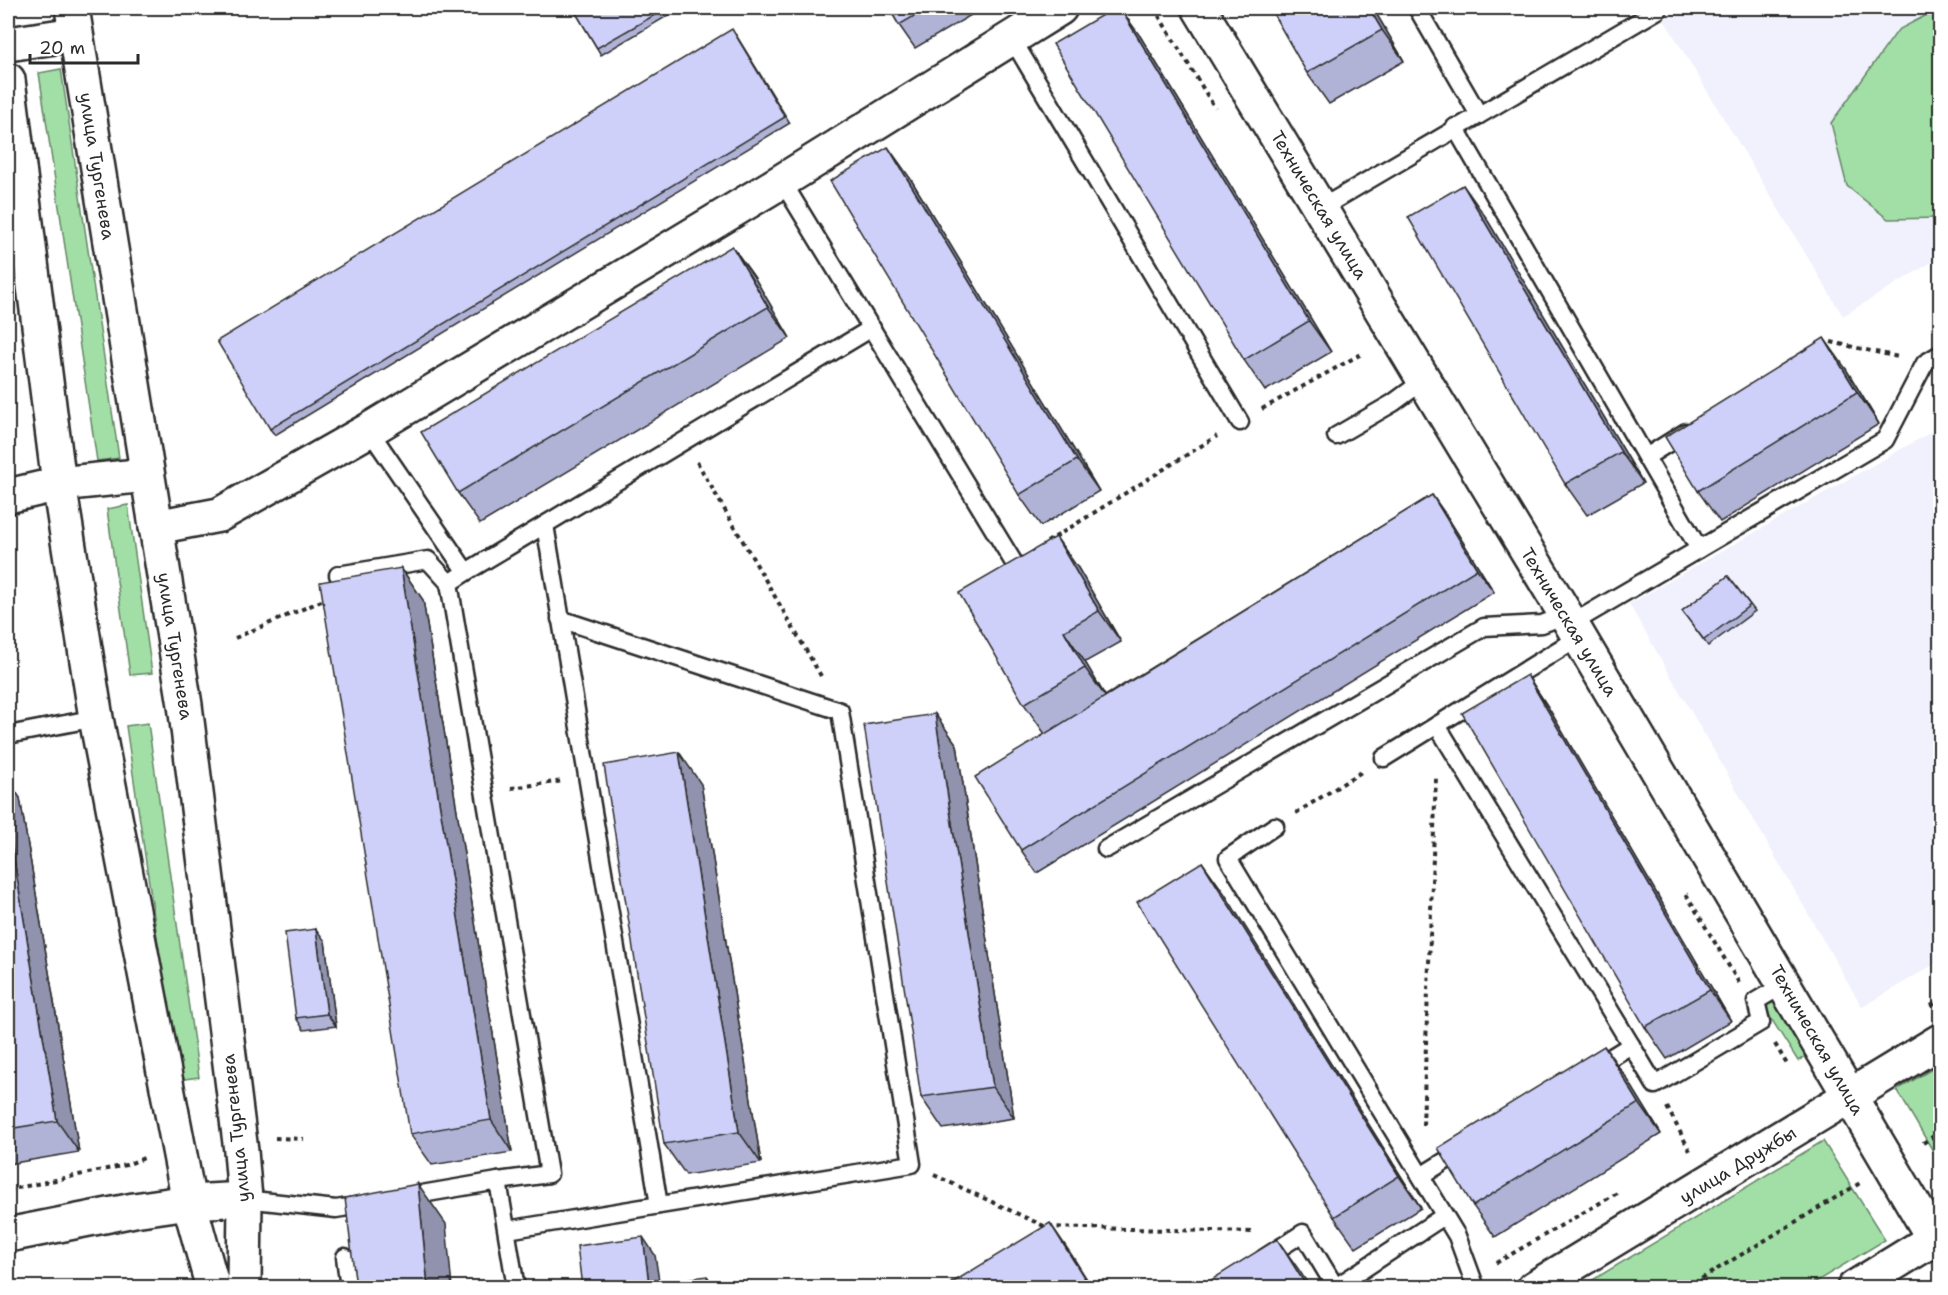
<svg xmlns="http://www.w3.org/2000/svg" width="1948" height="1295" viewBox="0 0 1948 1295" font-family="'Shantell Sans',sans-serif">
	<style>
		.built { fill: #f0f1fd }
		.green { fill: #a2dfa6; stroke: #668568; stroke-width: 1.5 }
		.lines { fill: none; stroke-linecap: round; stroke-linejoin: round }
		.lane-casing { stroke: #2b2b2b; stroke-width: 21 }
		.street-casing { stroke: #2b2b2b; stroke-width: 38 }
		.secondary-casing { stroke: #2b2b2b; stroke-width: 38 }
		.path { stroke: #2b2b2b; stroke-width: 4; stroke-dasharray: 4.5 4.5; stroke-linecap: butt }
		.lane { stroke: #fff; stroke-width: 16 }
		.street { stroke: #fff; stroke-width: 33 }
		.secondary { stroke: #fff; stroke-width: 33 }
		.wall { fill: #b1b3d6; stroke: #2b2b2b; stroke-width: 1.5 }
		.shaded-wall { fill: #9092ae; stroke: #2b2b2b; stroke-width: 1.5 }
		.building { fill: #ced0f9; stroke: #2b2b2b; stroke-width: 1.5 }
		.labels { text-anchor: middle; stroke-width: 4.5; stroke-linejoin: round; paint-order: stroke }
		.street-label { font-size: 18px; fill: #2b2b2b; stroke: #fff }
	</style>
	<rect width="100%" height="100%" fill="#fff"/>
	<filter id="ink" filterUnits="userSpaceOnUse"><feTurbulence type="fractalNoise" baseFrequency=".0167" numOctaves="2"/><feDisplacementMap in="SourceGraphic" scale="12" xChannelSelector="R" yChannelSelector="G"/><feConvolveMatrix kernelMatrix="1 2 1 2 8 2 1 2 1" color-interpolation-filters="sRGB"/></filter>
	<g filter="url(#ink)">
		<g class="built">
			<path d="M1657,8h283v249l-97,59z"/>
			<path d="M1940,427v534l-78,46 -233,-403z"/>
		</g>
		<g class="green">
			<path d="M1940,8v210l-52,1 -41,-33 -16,-63 67,-93z"/>
			<path d="M61,69l58,389 -22,3 -58,-388z"/>
			<path d="M128,505l24,168 -22,2 -23,-166z"/>
			<path d="M148,723l51,354 -21,3 -52,-354z"/>
			<path d="M1776,1002l35,51 -13,8 -33,-52 2,-5z"/>
			<path d="M1940,1064v99l-43,-73z"/>
			<path d="M1823,1141l62,99 -78,47h-226z"/>
		</g>
		<g class="lines">
			<g class="lane-casing">
				<g id="lane">
					<path d="M1417,8l62,107"/>
					<path d="M1011,37l229,385"/>
					<path d="M1455,127l244,422"/>
					<path d="M782,181l232,382"/>
					<path d="M1321,208l337,-198"/>
					<path d="M369,430l97,142 406,-244"/>
					<path d="M1336,436l57,-33 30,-22"/>
					<path d="M1646,457l40,-25"/>
					<path d="M545,525l114,680"/>
					<path d="M466,572l-17,11 100,591 -51,7"/>
					<path d="M338,575l90,-15 21,23"/>
					<path d="M1571,624l314,-184 40,-77 15,-9"/>
					<path d="M1437,725l194,320 -37,23"/>
					<path d="M8,735l88,-17"/>
					<path d="M1384,758l195,-121"/>
					<path d="M1275,826l-47,32 229,378 19,52"/>
					<path d="M1106,849l378,-222 58,-3 24,-9"/>
					<path d="M1631,1045l24,40 106,-63 -5,-21 29,-17"/>
					<path d="M1421,1176l42,-26"/>
					<path d="M404,1197l94,-16 18,107"/>
					<path d="M245,1199l91,10 31,-5"/>
					<path d="M507,1230l405,-66 -72,-453 -280,-92"/>
					<path d="M345,1257l4,31"/>
					<path d="M1264,1258l39,-25 33,55"/>
					<path d="M1336,1287l108,-71"/>
				</g>
			</g>
			<g class="street-casing">
				<g id="street">
					<path d="M1199,8l367,607 368,624"/>
					<path d="M8,496l51,-12"/>
					<path d="M156,527l63,-12 150,-85 413,-249 278,-173"/>
					<path d="M8,1235l126,-25 55,-8"/>
				</g>
			</g>
			<g class="secondary-casing">
				<g id="secondary">
					<path d="M72,8l113,697 56,446 4,48 -1,89"/>
					<path d="M8,44l67,-10"/>
					<path d="M8,80l51,404 37,234 93,484 24,86"/>
					<path d="M59,484l88,-9"/>
					<path d="M189,1202l56,-3"/>
					<path d="M1534,1288l406,-247"/>
					<path d="M1854,1288l86,-53"/>
				</g>
			</g>
			<g class="path">
				<path d="M1154,8l61,100"/>
				<path d="M1831,342l67,15"/>
				<path d="M1262,409l101,-56"/>
				<path d="M697,462l124,214"/>
				<path d="M1047,542l170,-106"/>
				<path d="M235,638l91,-39"/>
				<path d="M511,788l52,-7"/>
				<path d="M1296,813l67,-42"/>
				<path d="M1686,894l53,89"/>
				<path d="M1931,1006l9,-6"/>
				<path d="M1775,1044l13,22"/>
				<path d="M1667,1107l23,44"/>
				<path d="M1423,1125l13,-349"/>
				<path d="M275,1138l29,1"/>
				<path d="M1923,1143l17,-11"/>
				<path d="M934,1175l112,52 208,5"/>
				<path d="M8,1190l118,-25 18,-7"/>
				<path d="M1496,1263l123,-71"/>
				<path d="M120,1288l22,-5"/>
				<path d="M1686,1288l174,-105"/>
				<path d="M1936,1288l4,-3"/>
			</g>
			<use href="#lane" class="lane"/>
			<use href="#street" class="street"/>
			<use href="#secondary" class="secondary"/>
		</g>
		<g class="wall">
			<path d="M573,8h108l-80,47z"/>
			<path d="M889,8h94l-68,40 -16,-23z"/>
			<path d="M1270,8h103l31,53 -75,43 -22,-31z"/>
			<path d="M736,35l54,88 -515,312 -5,-6z"/>
			<path d="M1140,36l191,316 -66,39 -21,-31z"/>
			<path d="M910,178l189,313 -58,35 -22,-31z"/>
			<path d="M1485,216l158,267 -56,32 -22,-31z"/>
			<path d="M732,246l22,31 36,61 -310,186 -22,-31z"/>
			<path d="M1846,369l33,55 -159,98 -22,-31z"/>
			<path d="M1432,495l16,23 46,74 -457,281 -16,-23 24,-116 -21,-30 54,-136 43,74 -36,20 20,34z"/>
			<path d="M401,568l22,32 89,552 -80,13 -22,-31z"/>
			<path d="M1728,576l27,35 -47,35 -26,-35z"/>
			<path d="M1527,675l21,32 183,314 -64,38 -22,-32z"/>
			<path d="M935,714l22,31 57,373 -71,11 -22,-32z"/>
			<path d="M8,780l12,18 59,354 -71,12z"/>
			<path d="M701,784l60,379 -75,12 -22,-31z"/>
			<path d="M1202,862l22,31 197,315 -65,40 -22,-31z"/>
			<path d="M325,941l11,85 -32,4 -8,-12z"/>
			<path d="M1626,1077l35,57 -166,103 -22,-31z"/>
		</g>
		<g class="shaded-wall">
			<path d="M1120,8l20,28 191,316 -22,-31z"/>
			<path d="M1369,8h4l31,53 -22,-31z"/>
			<path d="M888,147l22,31 189,313 -22,-31z"/>
			<path d="M1463,185l22,31 158,267 -22,-31z"/>
			<path d="M732,246l22,31 36,61 -22,-31z"/>
			<path d="M1824,338l22,31 33,55 -22,-32z"/>
			<path d="M1432,495l16,23 46,74 -17,-23z"/>
			<path d="M1056,537l22,31 43,74 -22,-31z"/>
			<path d="M401,568l22,32 89,552 -21,-32z"/>
			<path d="M1064,631l21,31 22,37 -22,-31z"/>
			<path d="M1527,675l21,32 183,314 -21,-31z"/>
			<path d="M935,714l22,31 57,373 -21,-31z"/>
			<path d="M679,752l22,32 60,379 -22,-31z"/>
			<path d="M8,780l12,18 59,354 -22,-31 -49,-298z"/>
			<path d="M1202,862l22,31 197,315 -22,-32z"/>
			<path d="M316,929l9,12 11,85 -9,-12z"/>
			<path d="M1604,1046l22,31 35,57 -22,-31z"/>
			<path d="M418,1184l28,40 6,63h-24z"/>
			<path d="M1050,1223l21,31 21,33h-2z"/>
			<path d="M643,1237l12,18 5,32 -11,-3z"/>
			<path d="M1277,1239l22,31 11,17h-3z"/>
			<path d="M707,1276l8,11h-6z"/>
		</g>
		<g class="building">
			<path d="M573,8h94l-70,40z"/>
			<path d="M889,8h39l-29,17z"/>
			<path d="M1114,8h6l189,313 -65,39 -191,-316z"/>
			<path d="M1270,8h99l13,22 -75,43z"/>
			<path d="M732,29l53,88 -515,312 -53,-88z"/>
			<path d="M888,147l189,313 -58,35 -189,-314z"/>
			<path d="M1463,185l158,267 -56,32 -157,-267z"/>
			<path d="M732,246l36,61 -310,186 -37,-61z"/>
			<path d="M1824,338l33,54 -159,99 -33,-54z"/>
			<path d="M1432,495l45,74 -456,281 -46,-73z"/>
			<path d="M1056,537l43,74 -35,20 21,37 -61,36 -65,-111z"/>
			<path d="M401,568l90,552 -81,14 -90,-552z"/>
			<path d="M1728,576l22,29 -46,35 -22,-29z"/>
			<path d="M1527,675l183,315 -65,37 -183,-314z"/>
			<path d="M935,714l58,373 -72,10 -57,-372z"/>
			<path d="M679,752l60,380 -75,12 -60,-379z"/>
			<path d="M8,823l49,298 -49,8z"/>
			<path d="M1202,862l197,314 -65,41 -197,-315z"/>
			<path d="M316,929l11,85 -31,4 -11,-85z"/>
			<path d="M1604,1046l35,57 -166,103 -35,-58z"/>
			<path d="M418,1184l10,103h-72l-11,-89z"/>
			<path d="M1050,1223l40,64h-145z"/>
			<path d="M643,1237l6,47 58,-8 2,11h-127l-5,-41z"/>
			<path d="M1277,1239l30,48h-107z"/>
		</g>
	</g>
	<g class="labels">
		<g class="street-label">
			<text transform="translate(97 166) rotate(81)" y="6">улица Тургенева</text>
			<text transform="translate(1319 205) rotate(59)" y="6">Техническая улица</text>
			<text transform="translate(1569 622) rotate(59)" y="6">Техническая улица</text>
			<text transform="translate(175 646) rotate(81)" y="6">улица Тургенева</text>
			<text transform="translate(1817 1040) rotate(60)" y="6">Техническая улица</text>
			<text transform="translate(236 1128) rotate(-96)" y="6">улица Тургенева</text>
			<text transform="translate(1738 1165) rotate(-31)" y="6">улица Дружбы</text>
		</g>
	</g>
	<rect width="1948" height="1295" fill="none" stroke="#fff" stroke-width="30"/>
	<rect x="15" y="15" width="1918" height="1265" fill="none" stroke="#2b2b2b" stroke-width="2" filter="url(#ink)"/>
	<path d="M30 54v9h108v-9" fill="none" stroke="#2b2b2b" stroke-width="3"/>
	<text x="39" y="54" font-size="18" fill="#2b2b2b" stroke="#ffffff" stroke-width="4.5" paint-order="stroke">20 m</text>
</svg>
